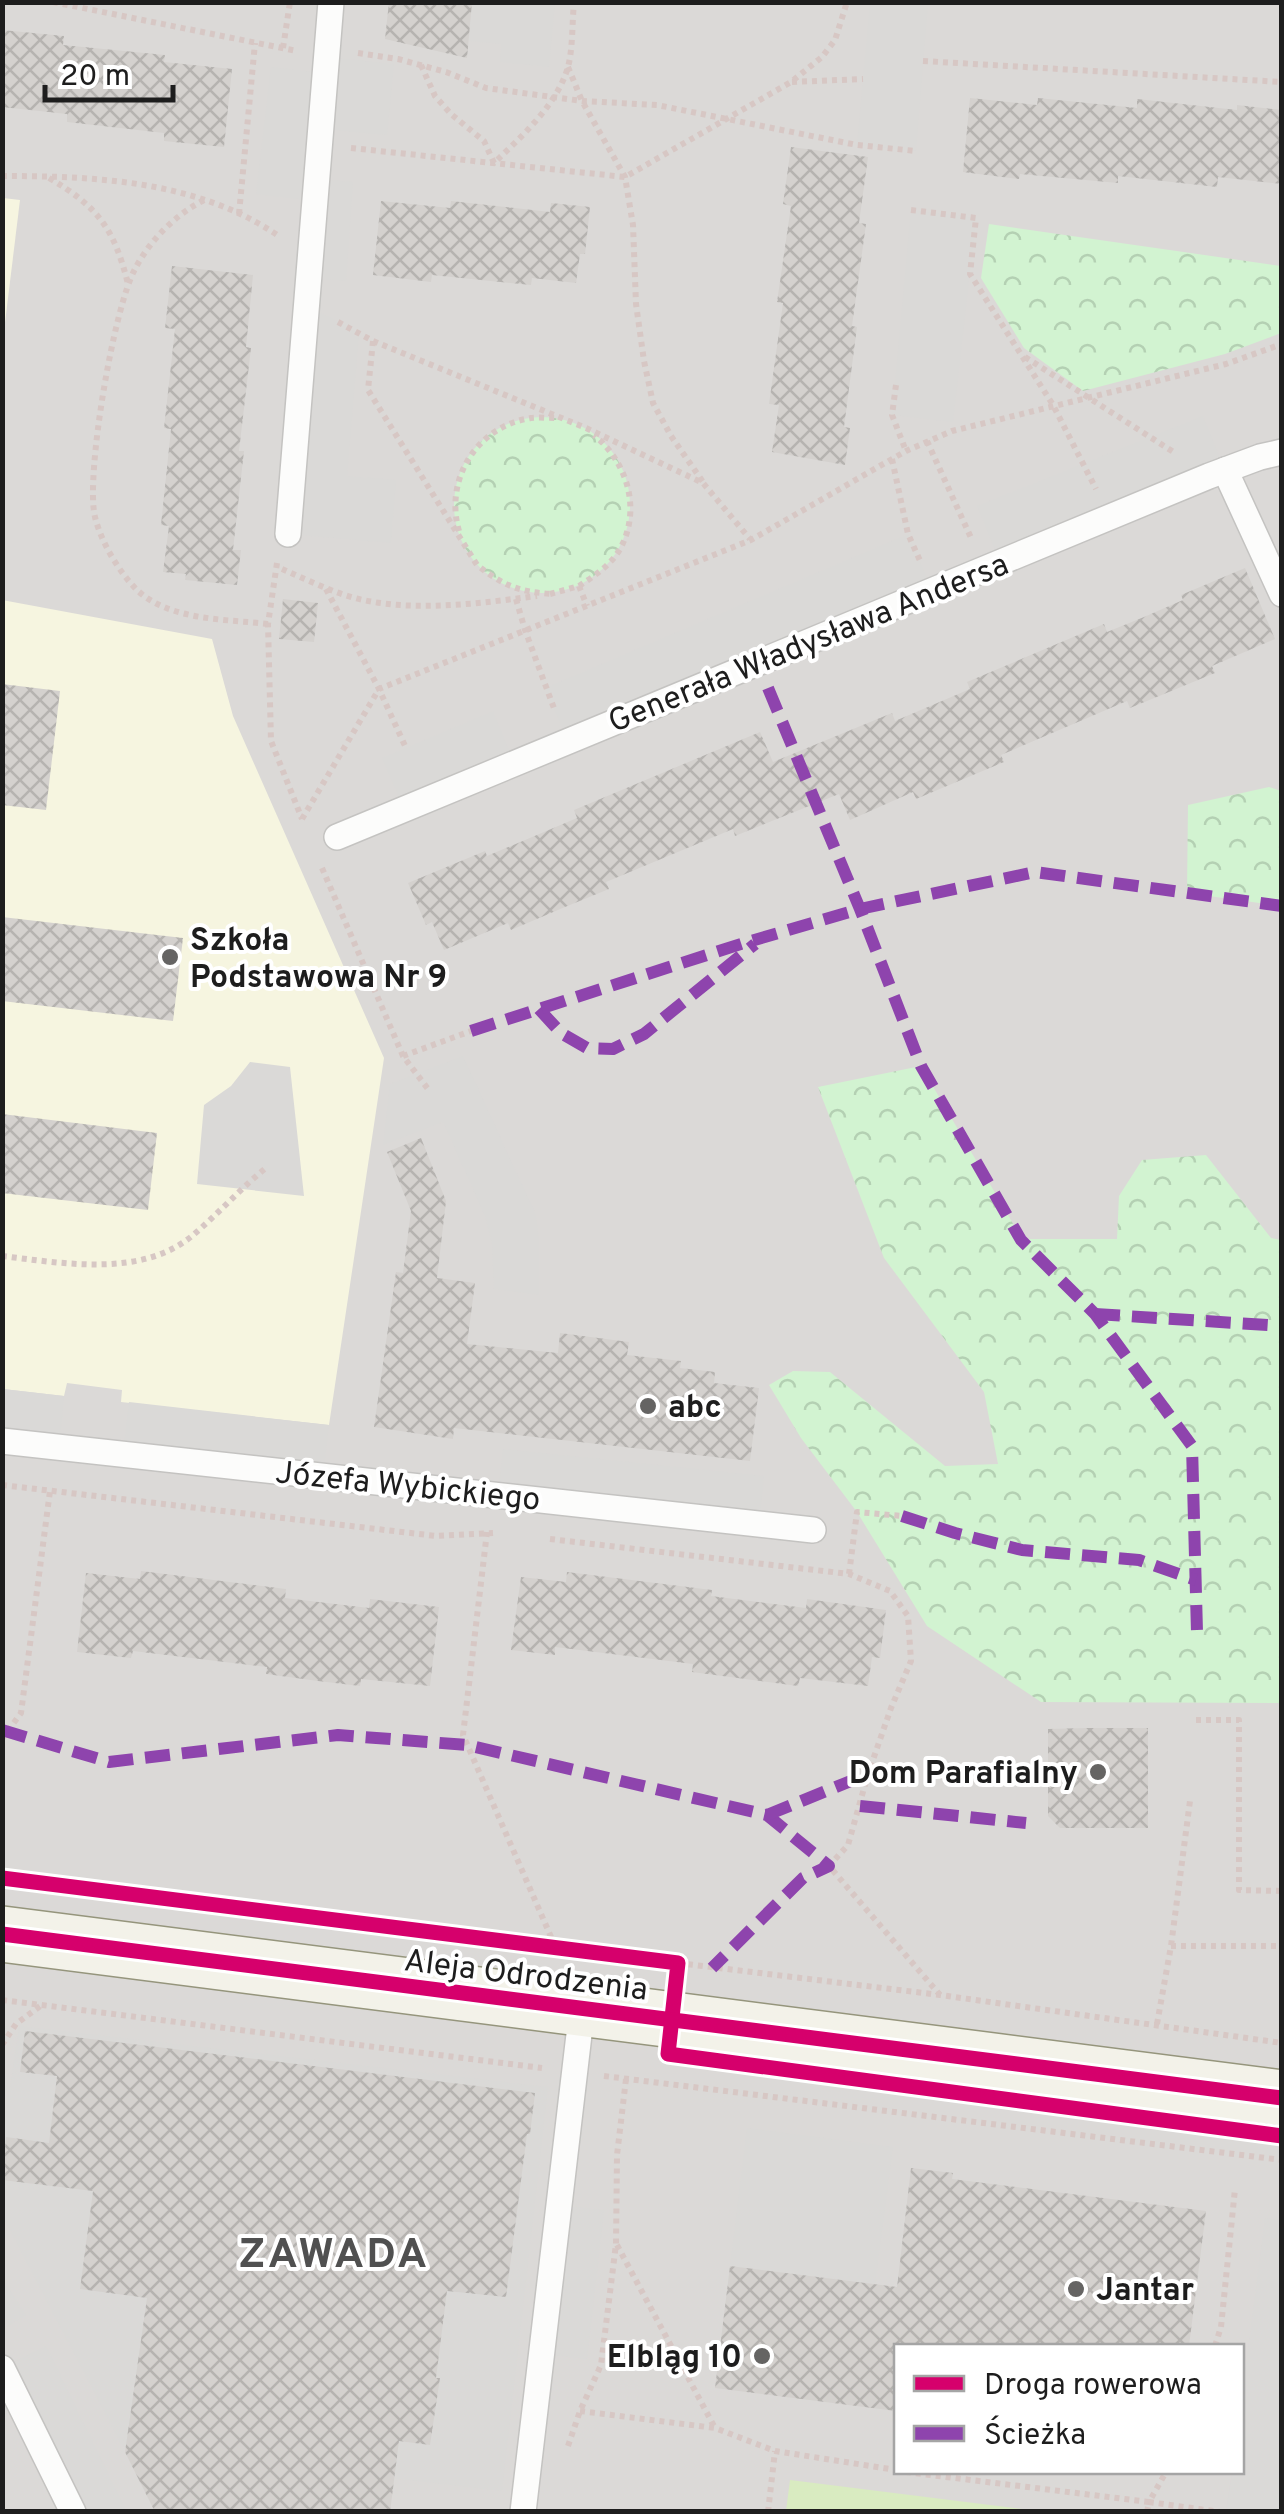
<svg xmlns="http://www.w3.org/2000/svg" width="1284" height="2514" viewBox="0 0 1284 2514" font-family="Overpass,sans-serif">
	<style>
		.residential { fill: #dbd9d7; fill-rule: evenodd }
		.education { fill: #f6f5e0 }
		.grass { fill: #d9ebc1 }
		.park { fill: url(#park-crowns) }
		.parking { fill: #dad9d7 }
		.building { fill: url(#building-cross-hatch) }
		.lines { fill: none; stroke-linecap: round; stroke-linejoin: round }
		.lane-casing { stroke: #c4c3c1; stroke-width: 28 }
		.secondary-casing { stroke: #95957c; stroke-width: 58 }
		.path { stroke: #d7c7c4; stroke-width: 6; stroke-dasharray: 5 5; stroke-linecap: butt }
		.lane { stroke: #fcfcfb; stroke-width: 25 }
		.secondary { stroke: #f3f2e9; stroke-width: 55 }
		.quiet { stroke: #8e44ad; stroke-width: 12; stroke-dasharray: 25 12; stroke-linecap: butt }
		.cycleway-casing { stroke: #fff; stroke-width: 21 }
		.cycleway { stroke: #d6006c; stroke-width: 15 }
		.poi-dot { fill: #656463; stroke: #fff; stroke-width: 4 }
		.labels { text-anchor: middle; stroke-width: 8; stroke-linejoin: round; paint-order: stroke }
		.street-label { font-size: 32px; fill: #1d1d1d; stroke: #fff }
		.poi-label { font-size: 32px; font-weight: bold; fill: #1d1d1d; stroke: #fff; text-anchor: start }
		.district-label { font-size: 42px; font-weight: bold; letter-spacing: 2.5px; fill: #505050; stroke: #fff }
	</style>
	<defs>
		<pattern id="park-crowns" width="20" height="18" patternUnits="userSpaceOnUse" patternTransform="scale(2.5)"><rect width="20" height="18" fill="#d2f3d1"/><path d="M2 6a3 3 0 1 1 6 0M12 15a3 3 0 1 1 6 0" fill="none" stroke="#b4d0b3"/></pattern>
		<pattern id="building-cross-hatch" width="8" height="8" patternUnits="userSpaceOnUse" patternTransform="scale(2.5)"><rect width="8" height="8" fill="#d4d1ce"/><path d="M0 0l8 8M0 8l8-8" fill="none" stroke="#b6b3b0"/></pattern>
	</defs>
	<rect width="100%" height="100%" fill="#ece9e5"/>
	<g class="residential">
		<path d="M3,3h1278v2071l-1278,-160z"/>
		<path d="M3,1961l1278,159v391l-1278,1zM896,2346h346v126h-346z"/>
	</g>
	<g class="education">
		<path d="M3,198l17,2 -17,139 -1,-141z"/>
		<path d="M2,600l210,39 21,77 151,342 -55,367 -208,-23 1,-12 -55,-7 -3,13 -61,-7z"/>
	</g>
	<path class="grass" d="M790,2480l248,31h-252z"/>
	<g class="park">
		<path d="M989,224l292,42v67l-56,21 -142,37 -59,-43 -43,-70z"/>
		<circle cx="542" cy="505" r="88"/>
		<path d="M1269,787l12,4v115l-94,-13 1,-88z"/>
		<path d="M921,1066l101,173h95l2,-43 23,-36 64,-5 65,83 10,2v463l-240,-1 -114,-76 -70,-114 -56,-74 -32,-53 24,-14 37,1 115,94 53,-2 -14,-72 -100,-134 -66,-171z"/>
	</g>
	<g class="parking">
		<path d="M472,3h83l-6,64 -49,-5 1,-18 -32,-3z"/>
		<path d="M870,3h58l-12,148 -59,-6z"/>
		<path d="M327,57l67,7 -7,71 -65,-6 -5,50 36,3 -7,99 -37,-3 6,-77 -59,-7 15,-127 53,6z"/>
		<path d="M911,210l65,8 -23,204 -61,-7z"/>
		<path d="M307,305l52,28 -12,143 49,4 -5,63 -103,-9z"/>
		<path d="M1203,416l22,54 -225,92 -23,-56z"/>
		<path d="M908,534l24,56 -364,151 -23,-53z"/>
		<path d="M493,711l21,52 -110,46 -22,-51z"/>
		<path d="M463,1056l73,159 3,26v54l-45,-6 -2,-45 -7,-28 -42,-94 -60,23 7,-61z"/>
		<path d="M250,1062l40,5 14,129 -107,-12 7,-79 27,-19z"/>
		<path d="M3,1389l61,7 -5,51 -56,-6z"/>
		<path d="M129,1402l200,23 -6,51 -200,-22z"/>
		<path d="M503,1449l261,27 -5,48 -261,-29z"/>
		<path d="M19,2026l529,61 -46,404 -380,-45 -119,-229v-82z"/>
		<path d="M747,2128l146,19 -18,137 -145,-18z"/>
		<path d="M559,2205l45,5 -17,149 -46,-5z"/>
		<path d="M1265,2218l16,2v291h-55l6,-39h10v-75z"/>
		<path d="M3,2280l23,35 -23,14h-1z"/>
		<path d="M46,2346l80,165h-53l-70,-144z"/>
	</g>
	<g class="building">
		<path d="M389,2h83l-5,56 -82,-19z"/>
		<path d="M2,30l62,6 -1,9 102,10 -1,7 68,7 -8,78 -60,-6v-8l-97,-11v-8l-65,-7z"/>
		<path d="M970,98l67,7 1,-7 99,10v-9l100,11v-5l45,5v74l-64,-7 -1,10 -99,-11v7l-98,-9 -1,5 -56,-7z"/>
		<path d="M791,147l77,10 -9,66 7,1 -14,102 5,1 -13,100 6,1 -5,37 -73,-13 7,-47 -10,-1 14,-101 -6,-1 14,-96 -8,-2z"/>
		<path d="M381,201l69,7 1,-7 99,11 1,-9 39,4 -5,47h-5l-4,29 -44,-5 -1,7 -99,-10 -1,7 -58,-7z"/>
		<path d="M172,266l81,9 -7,72 5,1 -12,103h5l-11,99h8l-4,35 -52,-5 1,-6 -23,-2 6,-46 -8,-1 10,-96 -7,-1 11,-99 -10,-1z"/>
		<path d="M1245,568l30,71 -63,27 3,7 -85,35 -3,-7 -126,54 3,7 -88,37 -3,-7 -63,28 -11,-26 -104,42 -2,-7 -127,53 3,7 -44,18 -54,23 -3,-7 -64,27 -12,-28 -6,3 -18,-42 77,-32 2,5 90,-38 -3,-8 186,-78 13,30 119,-49 3,8 75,-32 -3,-7 137,-58 3,8 37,-15 39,-17 -2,-5z"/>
		<path d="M283,599l35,4 -4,39 -35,-3z"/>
		<path d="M2,684l58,7 -14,119 -44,-5z"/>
		<path d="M2,917l181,21 -10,83 -171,-20z"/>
		<path d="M2,1114l155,19 -9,77 -146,-17z"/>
		<path d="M421,1138l25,63 -9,77 38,5 -8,61 91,9 2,-20 69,9 -2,13 54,6 -1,7 35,4 -1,11 45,5 -9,73 -296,-33 -1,11 -79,-12 22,-155 7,1 8,-62 -24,-59z"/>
		<path d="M141,1571l145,18 -1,9 84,10 1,-9 69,8 -9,79 -69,-7 -1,7 -42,-5 -52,-7 1,-7 -134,-16 -2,7 -54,-6 9,-79 54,6z"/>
		<path d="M567,1572l145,18 -1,6 95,12 1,-9 79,11 -6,48 -8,-1 -4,29 -68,-8 -2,8 -106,-14 1,-8 -138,-17v8l-44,-5 10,-73 45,5z"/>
		<path d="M1086,1728h62v100h-88l-12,-12v-87z"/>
		<path d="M25,2031l510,62 -5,41h-3l-21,163 -59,-6 -11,87h4l-10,67 -31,-4 -9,71h-235l-30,-60 22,-154 -67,-9 13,-98 -91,-11 4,-43 43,6 8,-67 -37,-4z"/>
		<path d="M911,2168l42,5 -1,6 254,32 -17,135h-293v65l-181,-23 15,-122 167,21z"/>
	</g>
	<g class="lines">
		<g class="lane-casing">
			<g id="lane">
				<path d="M1225,470l57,124"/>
				<path d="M288,534l43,-532"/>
				<path d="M337,837l872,-361 51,-19 22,-5"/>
				<path d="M2,1441l811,89"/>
				<path d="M2,2368l71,144"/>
				<path d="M523,2512l59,-503"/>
			</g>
		</g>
		<g class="secondary-casing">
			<path id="secondary" d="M2,1934l1280,164"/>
		</g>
		<g class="path">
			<path d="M53,2l244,49"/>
			<path d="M283,48l7,-46"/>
			<path d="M358,53l40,6 48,13 40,16 96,13 75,4 200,40 59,6"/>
			<path d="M923,61l359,21"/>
			<path d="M421,65l14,31 16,18 33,27 10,22c28,-27 63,-58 74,-96 5,-19 4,-44 6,-65"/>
			<path d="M568,67l14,34 43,76 8,48 3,79 8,57 9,42 18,33 32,46"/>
			<path d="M792,82l71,-3"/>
			<path d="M351,148l274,29 166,-95 31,-25 13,-17 12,-38"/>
			<path d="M2,176c95,0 198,5 278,61"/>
			<path d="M49,178c49,29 65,50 79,106"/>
			<path d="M204,200c-29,15 -54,40 -69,69 -21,38 -50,207 -40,248 6,25 24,55 42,73 33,31 89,29 131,34"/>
			<path d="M911,210l65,8 -6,56 83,131 43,84"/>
			<path d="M239,214l16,-171"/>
			<path d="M338,322l35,19 213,87 117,55 47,56"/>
			<path d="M373,341l-5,49 109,175c27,21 42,27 76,29"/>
			<path d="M1025,357l150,96"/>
			<path d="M896,385l-4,30 14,36"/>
			<path d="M927,441l45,99"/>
			<path d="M892,459l16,75 13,29"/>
			<path d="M459,531c-15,-52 18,-105 72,-113 7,-1 16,0 24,0"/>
			<path d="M277,563l-9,61 3,117 31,78"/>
			<path d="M282,569c26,11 53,25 81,31 57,12 118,3 174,-4"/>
			<path d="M579,586c15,-10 32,-21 41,-37 22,-40 7,-87 -26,-114"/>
			<path d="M326,589l53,100 27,59"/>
			<path d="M550,594l29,-8 8,20"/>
			<path d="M516,599l9,31 30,81"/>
			<path d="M302,819l77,-130 372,-149 155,-89 46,-20 274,-67 56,-20"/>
			<path d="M322,868l81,188 25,33"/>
			<path d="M403,1056l68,-25"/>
			<path d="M2,1256c60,7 139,22 190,-20 26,-22 49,-48 75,-69"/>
			<path d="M2,1485l434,51 57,-3"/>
			<path d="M487,1532l-24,203 92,211"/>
			<path d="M550,1539l299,35 41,17 18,25 3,45 -20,47 -23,66 -20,71 -19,21 111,129"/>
			<path d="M849,1574l8,-62 45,4"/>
			<path d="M1196,1720h43v170l43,1"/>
			<path d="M2,1739l19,-26 29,-222"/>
			<path d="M1171,1946h111"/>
			<path d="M678,1963l262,32 342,48"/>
			<path d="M2,2000l540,68"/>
			<path d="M1157,2024l14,-78 19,-145"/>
			<path d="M2,2045l14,-21 27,-20"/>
			<path d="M604,2076l678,84"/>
			<path d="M617,2245l98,183"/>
			<path d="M1215,2346l6,-19 14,-138"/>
			<path d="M580,2411l135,17 60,23 121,19"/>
			<path d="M568,2446l12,-35 21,-46 15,-121 1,-89 9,-76"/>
			<path d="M906,2472l243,30 17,-30"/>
			<path d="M768,2512l7,-61"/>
			<path d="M1147,2512l2,-10 71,10"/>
		</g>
		<use href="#lane" class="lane"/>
		<use href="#secondary" class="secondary"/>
		<g class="quiet">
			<path d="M768,688l92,221 61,157 100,174 74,74 97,132 5,186"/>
			<path d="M539,1009l22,24 26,15 26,1 31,-15 111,-90"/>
			<path d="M471,1031l273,-88 116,-34 175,-37 247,34"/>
			<path d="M1095,1314l187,12"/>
			<path d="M902,1516l53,17 67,17 117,10 57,20"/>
			<path d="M2,1730l107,32 229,-27 129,10 300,70 62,51 -26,12 -91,90"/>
			<path d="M860,1806l166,17"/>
			<path d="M767,1815l101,-41"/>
		</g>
		<g class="cycleway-casing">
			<g id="cycleway">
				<path d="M2,1878l676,85 -10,91 614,82"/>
				<path d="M2,1934l1280,164"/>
			</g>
		</g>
		<use href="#cycleway" class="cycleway"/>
	</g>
	<g class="poi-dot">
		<circle cx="170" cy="957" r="10"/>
		<circle cx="648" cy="1406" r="10"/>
		<circle cx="1098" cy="1772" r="10"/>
		<circle cx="1076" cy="2289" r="10"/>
		<circle cx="762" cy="2356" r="10"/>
	</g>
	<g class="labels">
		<g class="street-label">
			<text transform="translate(808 642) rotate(-22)" y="11">Generała Władysława Andersa</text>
			<text transform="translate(408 1485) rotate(6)" y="11">Józefa Wybickiego</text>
			<text transform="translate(526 1974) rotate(7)" y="11">Aleja Odrodzenia</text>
		</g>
		<g class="poi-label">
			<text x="190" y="950">Szkoła<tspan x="190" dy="37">Podstawowa Nr 9</tspan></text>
			<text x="668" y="1417">abc</text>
			<text x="1078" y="1783" text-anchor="end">Dom Parafialny</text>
			<text x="1096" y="2300">Jantar</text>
			<text x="742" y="2367" text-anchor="end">Elbląg 10</text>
		</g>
		<g class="district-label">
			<text x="334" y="2267">ZAWADA</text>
		</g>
	</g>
	<rect width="1284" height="2514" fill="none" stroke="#1d1d1d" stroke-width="10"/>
	<rect x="894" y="2344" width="350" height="130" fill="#ffffff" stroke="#a5a5a5" stroke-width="2.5"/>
	<rect x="914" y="2376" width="50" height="15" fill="#d6006c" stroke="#a5a5a5" stroke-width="2.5"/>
	<text x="984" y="2394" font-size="30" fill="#1d1d1d">Droga rowerowa</text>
	<rect x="914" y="2426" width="50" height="15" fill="#8e44ad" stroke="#a5a5a5" stroke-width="2.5"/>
	<text x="984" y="2444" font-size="30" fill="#1d1d1d">Ścieżka</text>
	<path d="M45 85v15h128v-15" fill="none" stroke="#1d1d1d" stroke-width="5"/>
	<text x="60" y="85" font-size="30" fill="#1d1d1d" stroke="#ffffff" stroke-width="8" paint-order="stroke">20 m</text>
</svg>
